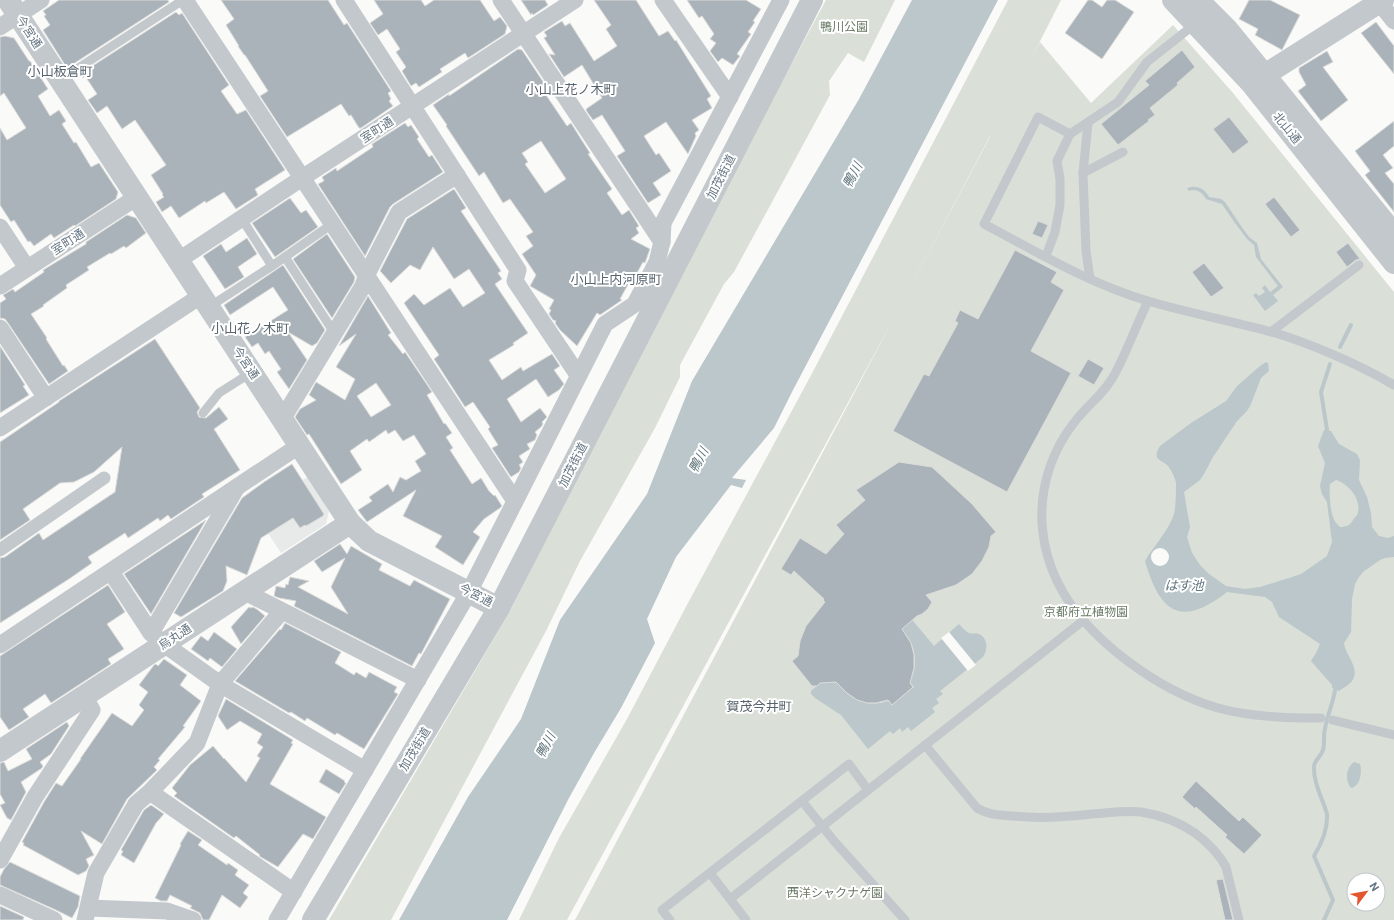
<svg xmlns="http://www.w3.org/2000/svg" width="1394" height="920" viewBox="0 0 1394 920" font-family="Roboto,'Noto Sans JP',sans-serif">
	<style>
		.built { fill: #e8e9e9 }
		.green { fill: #dadfd7; fill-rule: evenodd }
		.water { fill: #bbc7cb; fill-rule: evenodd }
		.pier { fill: #fafaf8 }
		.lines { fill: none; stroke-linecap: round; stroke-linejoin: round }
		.stream { stroke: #bbc7cb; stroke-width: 4 }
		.building { fill: #aab3b9; stroke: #dcdcda; fill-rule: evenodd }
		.service { stroke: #c3c8cc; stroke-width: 9 }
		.pedestrian { stroke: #c3c8cc; stroke-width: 13 }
		.minor { stroke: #c3c8cc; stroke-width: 17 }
		.tertiary { stroke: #c3c8cc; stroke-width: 22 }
		.labels { text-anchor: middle; stroke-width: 4; stroke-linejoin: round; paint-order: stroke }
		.park-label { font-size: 12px; fill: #687a64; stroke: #fff }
		.street-label { font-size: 12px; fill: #657683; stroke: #fff }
		.neighbourhood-label { font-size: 13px; fill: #57646e; stroke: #fff }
		.water-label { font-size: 13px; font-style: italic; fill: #60757c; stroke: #fff }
	</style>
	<rect width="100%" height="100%" fill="#fafaf8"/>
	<path class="built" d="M308,477l21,34 -3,13 -45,29 -25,-38 18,-18z"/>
	<g class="green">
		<path d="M826,0h69l-31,62 -16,-9 -19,28 1,14 -96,177 -10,12 -44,81v12l-25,51 -75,133 -34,70 -155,289h-62l181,-309 197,-390z"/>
		<path d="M1008,0h53l-31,61 10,-19 51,61 82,-78 60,68 161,199v628h-819l319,-602 -327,602h-48l40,-82 68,-119 61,-116 121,-224zM990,136v1l-94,177zM1354,880h24v24h-24z"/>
	</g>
	<g class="water">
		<path d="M912,0h86l-95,181 -110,209 -19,38 -42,50 14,2 -4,8 -11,-3 -55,72 -29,62 8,24 -34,65 -27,45 -25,45 -62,122h-108l69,-123 53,-78 39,-99 87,-126 45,-113 167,-282z"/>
		<path d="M1191,187c9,-1 14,3 18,10l12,2 4,3 16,24 8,11 8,6 4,16 22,28 -10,8 5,6 -13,10 -12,-16 3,-2 3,3 6,-4 -3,-4 3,-3 5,7 8,-6 -22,-29 -2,-12 -7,-6 -12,-16 -13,-19 -16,-5c-4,-7 -10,-11 -17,-8l-2,-3z"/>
		<path d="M1266,362l2,1 1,8 -8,7 -10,26 -4,7 -10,10 -24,36 -9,17 -4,6 -16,12 6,35 -3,10 5,16 8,12 9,9 17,12 19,3 15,-2 29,-9 12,-4 26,-18 5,-14 -5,-40 -5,-8 -2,-8 5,-23 -7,-17 6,-16 7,1 8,13 18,10 3,6 -1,20 8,17 4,16 1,14 7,9 9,2 6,-2v21l-9,1 -5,2 -17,12 -4,5 -4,7 -3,15 -1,33 -7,11c1,12 17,25 8,38 -3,4 -9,7 -13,10l-7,-3v-3l-21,-24 5,-8 4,-9 -41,-27 -7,-15 -7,-5 -38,-5c-46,36 -67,21 -82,-31 8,-14 24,-31 29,-47 2,-7 2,-24 2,-31 -1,-5 -4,-12 -8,-17 -6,-7 -17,-5 -8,-20l31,-23 35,-22 11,-15 23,-20zM1336,480c12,4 25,18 22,32 0,3 -3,5 -5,8 -3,5 -6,7 -13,7 -3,-3 -6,-6 -7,-10 -3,-7 -4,-27 -3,-33z"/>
		<path d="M909,616l25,30 25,-22c3,3 6,7 10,9 3,1 7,0 10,1 9,4 9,16 4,23l-43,34 3,3 -7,5 3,4 -7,5 3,4 -24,19 -3,-4 -6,5 -2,-4 -7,6 -3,-3 -22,18 -27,-34 -26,-17 -4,-4v-3l9,-8 17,-1c12,18 30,26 51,19l4,4 22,-18 -4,-5c9,-18 6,-39 -9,-53z"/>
		<path d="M1354,762l6,2c2,8 1,20 -8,24l-2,-1c-5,-9 -4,-19 4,-25z"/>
	</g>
	<g class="pier">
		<circle cx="1160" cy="557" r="9"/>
		<path d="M949,632l27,33 -8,6 -27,-33z"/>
	</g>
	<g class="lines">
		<g class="stream">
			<path d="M1340,347l11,-22"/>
			<path d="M1327,430l-6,-38 9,-28"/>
			<path d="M1324,920l9,-20 -19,-44c8,-13 14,-26 13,-42 -4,-14 -14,-32 -13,-48 1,-7 7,-9 9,-16 2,-6 0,-14 2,-21 2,-14 8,-25 10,-39"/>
		</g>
	</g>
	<g class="building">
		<path d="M59,0h109l1,2 -102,66 -24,-38 7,-5 -6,-9 2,-1 -3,-4z"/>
		<path d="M221,0h107l16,25 3,-2 44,68 -3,2 3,6 -2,2 4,5 -32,22h-2l-8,-13 -2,1 -8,-12 -54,33 -27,-41 8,-5 -23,-36h-1l-6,-9h1l-13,-21 8,-6z"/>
		<path d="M374,0h47l4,6 9,-6h46l14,21 6,-4 7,9 -2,8 -37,24 -3,-5 -25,16 2,3 -23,15 -3,-4 -5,3 -9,-15 4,-4 -10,-15 4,-3 -13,-20 -9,6 -8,-12 13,-9z"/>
		<path d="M521,0h24l3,5 -15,10 -1,-2 -1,2z"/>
		<path d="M594,0h42l23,36 9,-5 7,10 1,-1 35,56 -4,3 5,9 -20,12 7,10 -4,3 1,3 -8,18 -22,-32 -22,14 12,19 3,-2 12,18 -18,12 8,12 -13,8 -31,-47 8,-5 -23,-36 -9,5 -6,-8 -1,-3 16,-11 -20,-33 -18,12 -15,-23 6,1 -11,-17 3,-2 -3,-4 18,-11 3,5 5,-3 24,38 23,-15 -11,-17 5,-4z"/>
		<path d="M687,0h59l15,9 -8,12 2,1 -7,10 3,2 -14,20 3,2 -7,9 -11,-7 -4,4 -8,-11 6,-8 -6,-4 4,-5 -12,-18 -3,2z"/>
		<path d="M1088,0h4l10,7 5,-7h8l19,12 -32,47 -37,-26z"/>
		<path d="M1249,0h21l30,15 -17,33 -1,2 -27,-15 3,-6 -19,-10z"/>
		<path d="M176,12l3,3 3,-2 47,72 -8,6 16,23 9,-4 39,60 -30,19 3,6 -22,14 -12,-17 -18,11 -1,-2 -26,17 -8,-12 -9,6 -6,-10 8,-5 -2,-2 1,-1 -12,-19 15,-10 -31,-45 -13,9 -15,-23 -10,7 -9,-13 9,-6 -12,-18 -2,2 -3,-4z"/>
		<path d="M1376,22l18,24v28l-33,-41z"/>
		<path d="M5,36l9,2 15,23h1l18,28 -10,7 12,20 9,-6 7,11 -4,3 12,19 2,-1 15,25 8,-4 19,29 -2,7 -41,27 -1,-1 -20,13 -3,-4 -17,12 -4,-5 -2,1 -14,-22 -3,2 -11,-17v-77l7,12 19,-12 -22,-35 -4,3v-59z"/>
		<path d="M518,49l4,1 28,42 -4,3 21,31 4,-3 10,16 9,14 -2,1 24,35 -5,4 15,22 7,-5 10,16 -3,2 3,5 -8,6 19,10 -5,14 -2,-1 -6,11 -2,-1 -15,27 2,1 -22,15 -3,-2 -20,33 -17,-16 -5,-7 1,-2 -3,-1 -4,-6 2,-4 -2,-1 5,-9 -24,-14 6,-11 -14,-21 11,-8 -7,-10 7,-4 -23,-33 -7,4 -19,-31 -5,4 -33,-50 1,-1 -14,-20 16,-11v2zM541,141l25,38 -21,14 -20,-29 3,-2 -6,-9z"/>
		<path d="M1182,50l13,17 -18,16 1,2 -28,23 5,7 -7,5 1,1 -31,24 -17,-21 48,-39 -4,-4z"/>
		<path d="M1327,51l6,11 -10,5 25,33 -27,21 -23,-30 8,-6 -7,-13v-4z"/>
		<path d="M1229,117l20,25 -16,12 -20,-25z"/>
		<path d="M1394,121v25l-11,9 10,13 -8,5 9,11v28l-29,-37 5,-4 -15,-20z"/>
		<path d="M405,123l3,4 3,-2 8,12 -2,2 12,18 3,-2 11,17 -50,32 -3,3 -25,49 -47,-72 6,-3 -2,-4 14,-9 1,3 36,-24 -1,-3z"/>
		<path d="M454,189l12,19 -5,3 40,60 -3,2 4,6 -7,5 33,49 -15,10 1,2 -25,15 13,20 19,-13 2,4 29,-17 8,12 -6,4 10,14 -5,6 -11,7 -12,-18 -29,20 14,23 19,-14 7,9 -5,5 1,2 -2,3 -6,5 2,3 -2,5 -8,4 3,5 -11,7 4,6 -4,3 2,3 -2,4 -8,5 -19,-29 6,-3 -10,-16 2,-2 -17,-25 -8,5 -31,-48 5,-4 -35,-52 10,-9 10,11 26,-17 13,19 22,-14 -16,-24 -15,10 -21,-32 -13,23 -10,-5 -19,18 -11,-12 27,-52z"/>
		<path d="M1274,197l26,33 -9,7 -26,-33z"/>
		<path d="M290,198l11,15 5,-3 12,17 -43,30 -23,-34z"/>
		<path d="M127,215l9,3 10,15 -20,15 -2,-2 -13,8 -1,-1 -23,14 2,3 -23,15 1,3 -24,17 1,1 -13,8 16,24 -1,1 17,27 1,-1 4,6 -19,13 -41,-61 -3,-4 -5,-1v-15l6,-4 -3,-4 10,-6 2,3 29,-20 -1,-2 43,-26v-2z"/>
		<path d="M1038,221l10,4 -6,13 -10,-4z"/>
		<path d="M327,234l28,43 -1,5 -22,36 -39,-59z"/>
		<path d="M247,238l10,16 -19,13 6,10 -19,12 -22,-33 18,-12 5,8z"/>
		<path d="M1348,243l12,16 -4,1 -9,7 -11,-15z"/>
		<path d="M1015,250l42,22 -6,10 13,8 -33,61 40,22 -64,119 -114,-61 31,-57 5,2 29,-53 -3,-2 5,-11 18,9z"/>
		<path d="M1204,263l20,25 -13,9 -19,-25z"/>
		<path d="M283,265l42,65 -8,13 -5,3 -24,-14 19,28 -18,29 -12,-17 4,-3 -12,-18 -4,3 -7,-11 -6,4 -7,-10 43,-27 -15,-23 -43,28 -6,-10z"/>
		<path d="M368,296l23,37 -3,2 15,19 2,-2 27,40 -5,3 17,29 1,-1 7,10 -6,4 7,11 -3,2 22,34 9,-6 8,13 5,5 1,-1 7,11 -2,2 -16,11 -11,13 7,5 -17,28 -28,-18 7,-11 -39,-20 13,-26 -49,32 -9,-12 14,-9 -3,-4 19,-13 5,8 7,-15 6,3 15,-9 -6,-10 11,-7 -12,-19 -11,6 -8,-11 -7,4 -2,-4 -17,12 -2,-3 -17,12 12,19 -21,14 -32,-50 -2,1 -12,-18 5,-8 16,-9 -7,-5 7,-13 29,18 10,-21 -19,-12 20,-33 -17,12zM376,383l15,22 -20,12 -14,-21z"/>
		<path d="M155,339l45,69 -3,4 2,5 7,1 13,-11 9,12 -14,10 26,41 -38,24 2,3 -33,22 -3,-4 -8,6 -2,-3 -30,20 -3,-5 -37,24 4,6 -23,16 -69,44v-65l5,-1 34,-24 4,7 72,-48 7,-45 -28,25 -20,10 -14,1 -37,26 7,11 -30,20v-98l59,-40v-1z"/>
		<path d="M0,346l25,39 -2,1 6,9 -29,18z"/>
		<path d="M1088,359l16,9 -10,17 -16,-9z"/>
		<path d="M899,462l33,5 40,37 24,28 -5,4 -2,11 -7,14 -10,13 -16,11 -30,10 6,7 -4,7 -6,5 -5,2 -15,13 9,14 3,12v13l-4,15 3,4 -21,18 -4,-5 -12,3h-9l-10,-3 -10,-7 -11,-11 -16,1 -3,3h-5l-20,-25 6,-5 2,-15 6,-15 19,-24 -2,-2 1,-1 -30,-28 -3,4 -10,-6 19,-31 26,16 18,-20 -8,-9 29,-25 -9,-10z"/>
		<path d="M292,464l32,50 -1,2 -17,10 -1,-1 -5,3 -7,-10 -32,20 -14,37 -21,-9 1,15 -4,10 -42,26 -7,-4 68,-115 22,-16z"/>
		<path d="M206,520l-55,94 -27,-40z"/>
		<path d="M340,544l7,10 4,-8 31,18 -3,6 31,16 4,-6 36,19 -28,53 -1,2 -2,-1 -7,13 -118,-60 2,-5 -17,-3 -5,-2 2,-10 9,2 1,-4 2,1 2,-8 19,4 -11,6 50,27 -17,-27 14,-29 -23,14 -8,-11z"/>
		<path d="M108,585l17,27 -18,12 17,25 -16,10 3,5 -60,39 -6,-9 -22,15 6,8 -20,13 -9,-13v-61z"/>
		<path d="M249,607l2,1 2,-1 5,3 7,6 -24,28 -10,-17z"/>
		<path d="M285,623l56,29 -6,11 19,12 2,-3 10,6 3,-6 28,15 -3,5 4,2 -34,55 -27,-16 -2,2 -28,-17 -2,3 -14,-9 -2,1 -54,-32 45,-52 1,1z"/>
		<path d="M214,632l23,17 -15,18 -12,-9 -2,3 -17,-12 10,-13 7,5z"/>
		<path d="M164,659l23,16 -7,10 21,16 -18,25 2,1 -27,32 2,1 -6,7 3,3 -30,29 -25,45 -21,-13 13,24 -8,4 3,7 -3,5 -8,4 -55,-30 1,-2 -2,-1 22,-40 12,-19 6,3 19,-27h-1l32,-46 20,13 12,-16 -5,-5 9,-13 -9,-7 15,-20 2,-1 2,2z"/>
		<path d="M226,699l67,41 -2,3 2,1 -23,40 56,33 -13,22 -10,-5 -25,33 -19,-11 1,-1 -24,-19 -2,2 -60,-42 3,-3 -5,-5 18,-23 23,-19 11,13v-1l22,24 14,-24 -3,-2 6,-9 -6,-4 5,-9 -22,-13 -13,9 -9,-14z"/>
		<path d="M67,722l2,4 -18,28 -11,8 3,4 -1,2 -21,14 5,10 -15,28 -4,-2 -7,-13 5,-2 -5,-9v-31l4,-1 4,9 24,-12 -6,-10z"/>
		<path d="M326,769l19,12 -1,1 2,1 -7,11 -20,-12z"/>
		<path d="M1196,781l43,40 4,-4 19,18 -18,19 -19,-17 2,-2 -31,-28 -1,2 -13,-12z"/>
		<path d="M151,805l13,9 -8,9 -22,40 -13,-8 2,-4 -2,-1 23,-40z"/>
		<path d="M188,831l14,9 -4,5 29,20 1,-2 10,7 -3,5 14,10 -6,8 5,4 -8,11 -18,-13 -13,25h-6l-3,-7 -10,-5 2,-2 -22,-11 -3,6h-6l-6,-3 26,-53 -1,-1z"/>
		<path d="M10,862l70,34 -2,11 -6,11 -14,-7 -58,-26v-8l4,-8z"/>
		<path d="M1223,879l10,41h-8l-9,-40z"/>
		<path d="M0,906l24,11 -1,3h-23z"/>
	</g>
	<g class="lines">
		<g class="service">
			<path d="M60,80l123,-80"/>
			<path d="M1088,123l-5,50 3,78 4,28"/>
			<path d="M1070,134l-32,-17 -54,107c53,28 106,60 164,77 41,12 83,20 124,31 40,12 86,32 122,53"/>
			<path d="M1083,173l40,-21"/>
			<path d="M242,219l30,47"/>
			<path d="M1046,256l9,-24 5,-27v-26l-3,-18 13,-27 48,-32 29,-40 48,-38"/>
			<path d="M285,257l50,77"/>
			<path d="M1148,301c-8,17 -15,34 -23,52 -5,10 -9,21 -16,30 -7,11 -17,19 -25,28 -17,18 -29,39 -36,62 -11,37 -7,76 10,110 28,56 101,108 160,125 33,9 69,10 103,10"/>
			<path d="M209,307l63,-41 60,-42"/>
			<path d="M1271,332l88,-67"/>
			<path d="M203,413l16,-20 33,-21"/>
			<path d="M1332,720l62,15"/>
			<path d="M925,745l52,63c11,7 24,7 36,8 26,3 53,1 79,-2 17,-1 33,-4 49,-2 20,3 38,10 54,21 12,9 24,21 31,34l13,53"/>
			<path d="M802,801l32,40 71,79"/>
			<path d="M710,873l20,26 354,-279"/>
			<path d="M730,899l16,21"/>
			<path d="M670,920l-8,-10 187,-146 19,26"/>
		</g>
		<path class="pedestrian" d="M0,550l104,-72"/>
		<g class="minor">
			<path d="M185,0l330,501"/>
			<path d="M344,0l174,270 -3,11 63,94"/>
			<path d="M501,0l161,242"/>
			<path d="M663,0l67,97"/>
			<path d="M1379,2l15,19"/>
			<path d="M0,27l41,-27"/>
			<path d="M0,227l27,41"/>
			<path d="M179,260l123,-82 273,-178"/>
			<path d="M0,286l137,-89"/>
			<path d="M0,328l46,70"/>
			<path d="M283,418l80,-132 4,-12 32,-62 58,-37"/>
			<path d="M0,428l202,-133"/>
			<path d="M111,572l40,61"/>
			<path d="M245,592l173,88"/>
			<path d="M282,611l-62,73 145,86"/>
			<path d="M0,645l300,-200"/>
			<path d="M150,792l144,100"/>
			<path d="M0,860l35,-63 57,-87 -8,-14"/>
			<path d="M0,895l54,25"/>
			<path d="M89,908l78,3 26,9"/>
			<path d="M85,920l11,-47 40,-69 14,-12 47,-49 23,-59 -56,-40 -13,-11 86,-146"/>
			<path d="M277,920l192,-328 136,-268 30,-20 22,-42 5,-20 1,-19 118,-223"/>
		</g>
		<g class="tertiary">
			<path d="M8,0l342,523 19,18 130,67"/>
			<path d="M1173,0l78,83 143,180"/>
			<path d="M1198,0l29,29 167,205"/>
			<path d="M1252,83l131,-83"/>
			<path d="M0,751l350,-228"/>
			<path d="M313,920l186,-312 313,-608"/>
		</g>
	</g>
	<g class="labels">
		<g class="park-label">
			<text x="844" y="31">鴨川公園</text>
			<text x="1086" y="616">京都府立植物園</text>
			<text x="835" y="897">西洋シャクナゲ園</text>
		</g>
		<g class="street-label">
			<text transform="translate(29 32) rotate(57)" y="4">今宮通</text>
			<text transform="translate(1287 128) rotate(51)" y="4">北山通</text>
			<text transform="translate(377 130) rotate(-33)" y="4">室町通</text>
			<text transform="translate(721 177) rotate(-63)" y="4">加茂街道</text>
			<text transform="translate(68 242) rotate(-33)" y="4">室町通</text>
			<text transform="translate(246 363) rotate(56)" y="4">今宮通</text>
			<text transform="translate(573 465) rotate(-63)" y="4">加茂街道</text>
			<text transform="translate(476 595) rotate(27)" y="4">今宮通</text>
			<text transform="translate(175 637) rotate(-33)" y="4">烏丸通</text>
			<text transform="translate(415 749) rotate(-59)" y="4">加茂街道</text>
		</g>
		<g class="neighbourhood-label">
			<text x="60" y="76">小山板倉町</text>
			<text x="571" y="94">小山上花ノ木町</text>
			<text x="616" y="284">小山上内河原町</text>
			<text x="250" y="333">小山花ノ木町</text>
			<text x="759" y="711">賀茂今井町</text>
		</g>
		<g class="water-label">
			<text transform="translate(852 175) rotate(-62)" y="5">鴨川</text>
			<text transform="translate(698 460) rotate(-62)" y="5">鴨川</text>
			<text x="1184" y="590">はす池</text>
			<text transform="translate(545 745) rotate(-62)" y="5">鴨川</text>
		</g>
	</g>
	<g transform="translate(1366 892) rotate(58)"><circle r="19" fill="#ffffff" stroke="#c1c8cd"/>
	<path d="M0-3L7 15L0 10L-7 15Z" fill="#e4572e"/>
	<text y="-6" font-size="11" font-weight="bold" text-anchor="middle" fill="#657683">N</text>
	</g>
</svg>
